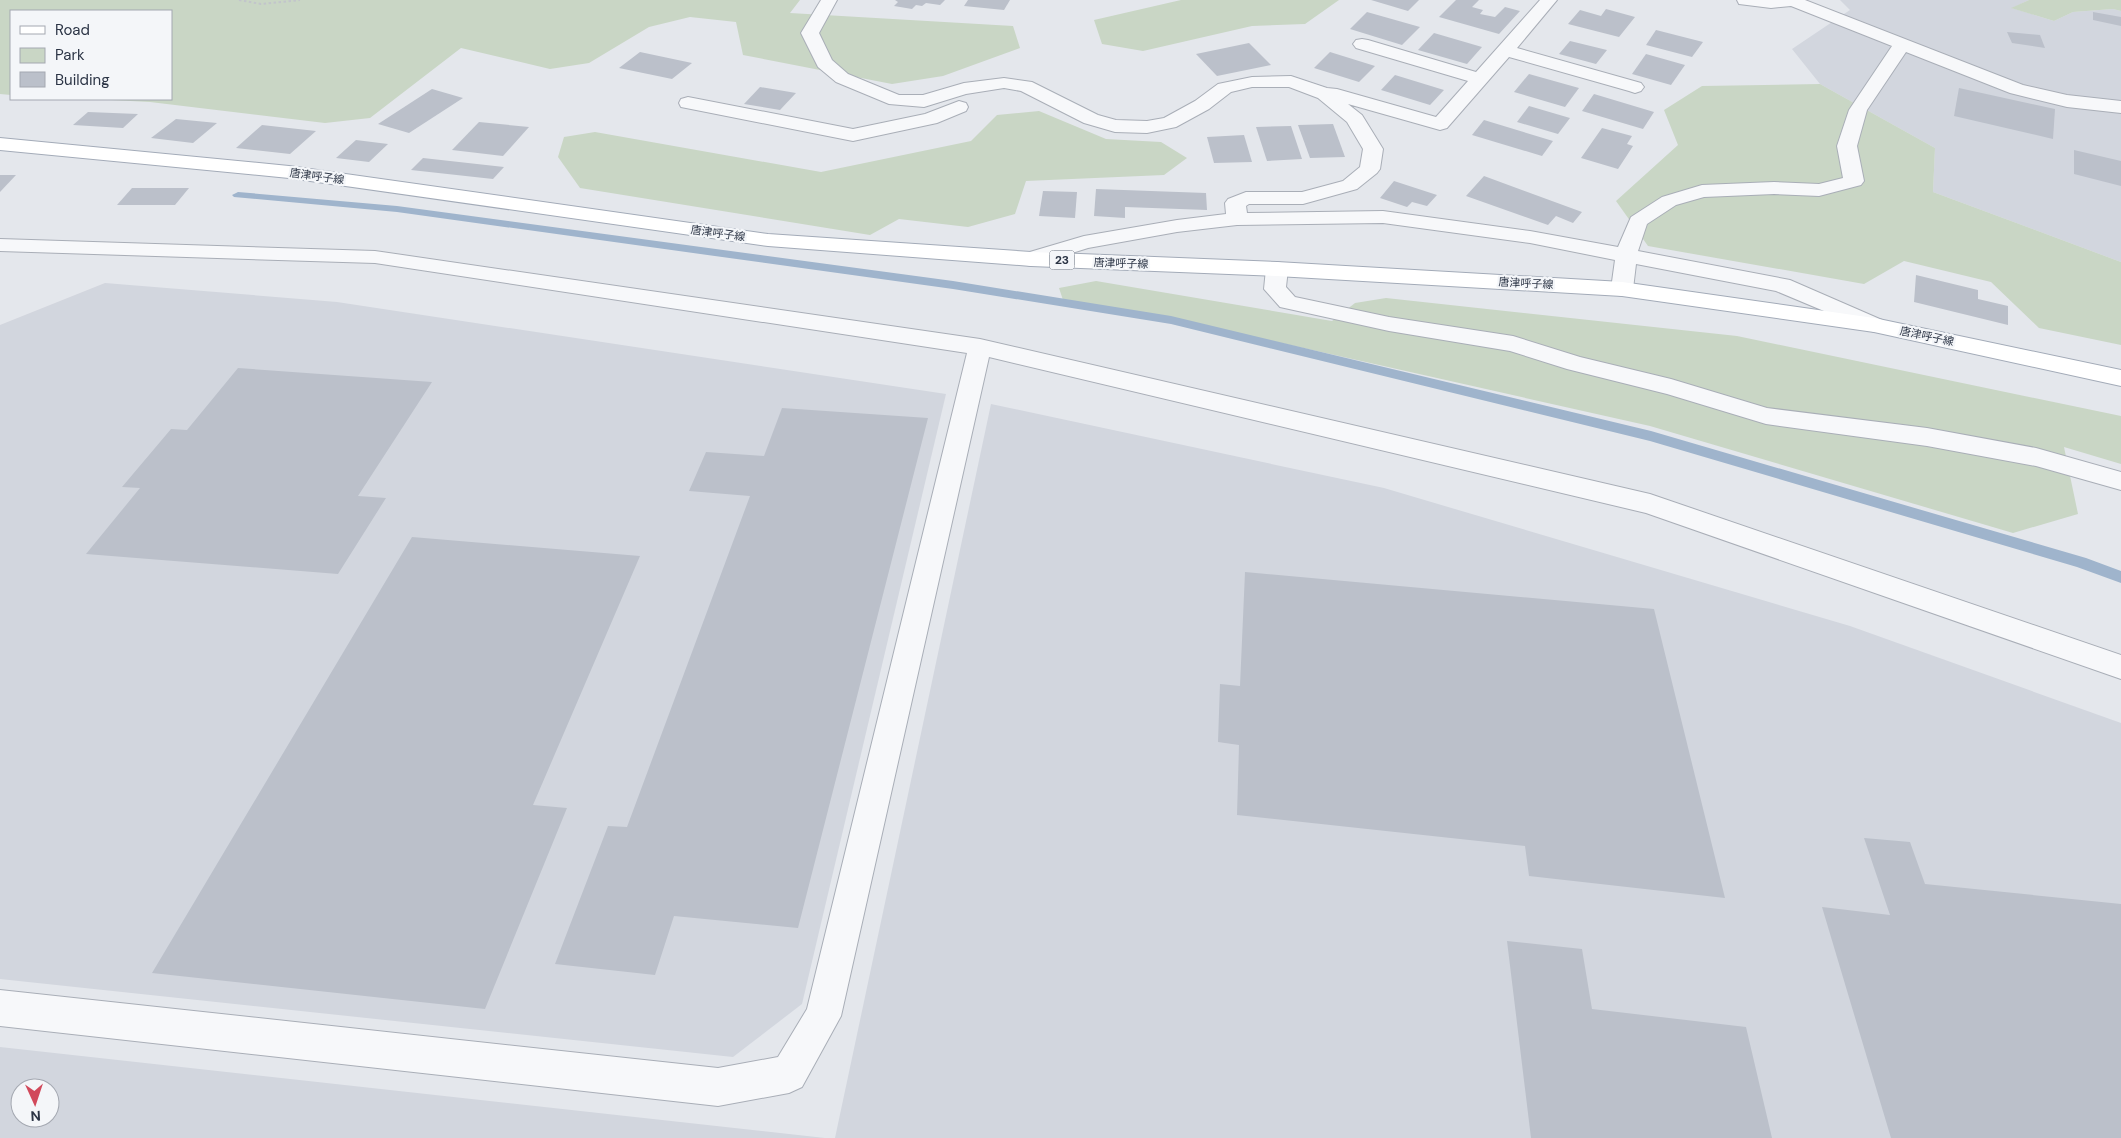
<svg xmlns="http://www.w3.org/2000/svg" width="2121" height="1138" viewBox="0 0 2121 1138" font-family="'DM Sans','Noto Sans JP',sans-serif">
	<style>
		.built { fill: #d2d6de; fill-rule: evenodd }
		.green { fill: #c9d6c5 }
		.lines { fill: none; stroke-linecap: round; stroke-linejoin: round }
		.stream { fill: #9fb4cc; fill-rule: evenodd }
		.building { fill: #bbc0ca }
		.minor-casing { stroke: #a9aeb7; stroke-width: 2 }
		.major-casing { stroke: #a3abb8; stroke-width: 2 }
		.path { stroke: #c2c5cb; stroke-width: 2; stroke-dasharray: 2.5 2.5; stroke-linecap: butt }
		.minor { fill: #f7f8fa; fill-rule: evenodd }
		.major { fill: #fff; fill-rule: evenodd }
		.labels { text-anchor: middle; stroke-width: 4.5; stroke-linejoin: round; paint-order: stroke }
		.far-street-label { font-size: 11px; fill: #2b3445; stroke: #f4f6f9 }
		.shield { fill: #f4f6f9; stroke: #676e7b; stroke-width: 1 }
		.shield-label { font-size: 12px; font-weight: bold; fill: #2b3445 }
	</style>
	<rect width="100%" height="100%" fill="#e4e7ec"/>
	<g class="built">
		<path d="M1840,0h189l-17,8 42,13 19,-9 40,-3 8,2v251l-188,-70 2,-44 -115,-64 -28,-35 58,-39z"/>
		<path d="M105,283l232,19 609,92 -144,610 -69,53 -733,-78v-654z"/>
		<path d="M991,404l393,84 466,138 271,97v415h-1286z"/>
		<path d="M0,1047l825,91h-825zM20,1088h30v30h-30z"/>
	</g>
	<g class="green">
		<path d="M0,0h800l-10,13 223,13 7,22 -77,28 -51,8 -149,-29 -7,-33 -46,-5 -41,10 -60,36 -39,6 -89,-21 -91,70 -45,5 -175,-21 -59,-3h80v-88h-160v84l-11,-1z"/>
		<path d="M1181,0h158l-34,24 -53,2 -109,25 -41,-7 -8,-24z"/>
		<path d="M2029,0h92v11l-8,-2 -40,3 -19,9 -43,-13z"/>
		<path d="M1820,84l115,64 -2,44 188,70v83l-82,-17 -48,-46 -87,-21 -40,23 -216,-38 -32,-45 62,-56 -14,-35 38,-24z"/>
		<path d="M1039,111l67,28 55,3 26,16 -23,17 -138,6 -11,33 -47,13 -69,-8 -29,16 -290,-47 -22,-31 6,-20 31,-5 226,40 150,-31 26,-26z"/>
		<path d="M1096,281l236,40 23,-18 31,-5 351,38 384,80v48l-57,-17 14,67 -65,19 -363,-107 -480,-108 -107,-18 -4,-12z"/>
	</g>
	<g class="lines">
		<path class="stream" d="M238,192l159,14 556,75 218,35 480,115 435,127 35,13v12l-44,-16 -427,-126 -479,-117 -218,-35 -556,-77 -163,-15 -2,-2z"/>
	</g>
	<g class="building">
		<path d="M895,0h50l-5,5 -14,-2 -4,3 -6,-1 -4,4 -18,-3 4,-4z"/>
		<path d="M968,0h42l-6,10 -40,-4z"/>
		<path d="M1371,0h48l-11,11z"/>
		<path d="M1456,0h23l-7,7 11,3 -3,4 15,3 10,-10 15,4 -21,23 -60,-17z"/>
		<path d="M1606,9l29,8 -16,20 -51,-13 12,-14 21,6z"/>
		<path d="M1367,12l53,15 -18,18 -52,-16z"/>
		<path d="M2093,12l28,5v9l-28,-6z"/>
		<path d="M1656,30l47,12 -11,15 -46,-12z"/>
		<path d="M2007,32l33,3 5,13 -33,-5z"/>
		<path d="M1434,33l48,14 -15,17 -49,-14z"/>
		<path d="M1570,41l37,9 -11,14 -37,-10z"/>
		<path d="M1249,43l22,22 -54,11 -21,-22z"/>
		<path d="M640,52l52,11 -20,16 -53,-11z"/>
		<path d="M1330,52l45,14 -16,16 -45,-14z"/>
		<path d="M1646,54l39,11 -14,20 -39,-11z"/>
		<path d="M1529,74l50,14 -14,19 -51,-15z"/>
		<path d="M1395,75l49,15 -14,15 -49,-15z"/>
		<path d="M760,87l36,6 -16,17 -36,-6z"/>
		<path d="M1959,88l96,21 -2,30 -99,-23z"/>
		<path d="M432,89l31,9 -54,35 -31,-9z"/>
		<path d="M1594,94l60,18 -11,17 -61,-18z"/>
		<path d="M1529,106l41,12 -12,16 -41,-12z"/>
		<path d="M88,112l50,2 -15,14 -50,-3z"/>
		<path d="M176,119l41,4 -24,20 -42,-5z"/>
		<path d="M1484,120l69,21 -11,15 -70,-21z"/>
		<path d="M479,122l50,5 -26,29 -51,-6z"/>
		<path d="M1333,124l12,33 -35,1 -12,-33z"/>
		<path d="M262,125l54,6 -26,23 -54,-6z"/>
		<path d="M1291,126l11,33 -35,2 -11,-34z"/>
		<path d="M1602,128l30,8 -5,8 6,2 -15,23 -37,-11z"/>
		<path d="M1244,135l8,27 -38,1 -7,-26z"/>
		<path d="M356,140l32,4 -19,18 -33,-4z"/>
		<path d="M2074,150l47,11v25l-47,-12z"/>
		<path d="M423,158l81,9 -11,12 -82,-9z"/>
		<path d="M0,175h16l-16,17z"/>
		<path d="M1484,176l98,36 -9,11 -17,-7 -8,9 -82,-29z"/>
		<path d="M1394,181l43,14 -10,11 -15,-4 -5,5 -27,-9z"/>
		<path d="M132,188h57l-14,17h-58z"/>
		<path d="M1096,189l110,4 1,17 -82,-3v11l-31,-2z"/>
		<path d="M1043,191l34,1 -2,26 -36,-2z"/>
		<path d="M1916,275l62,15v9l30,7v19l-94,-23z"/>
		<path d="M238,368l194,14 -74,114 28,2 -48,76 -252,-20 54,-66 -18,-1 49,-58 16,1z"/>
		<path d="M782,408l146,10 -130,510 -124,-12 -19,59 -100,-11 53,-138 19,1 123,-331 -61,-5 17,-39 58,4z"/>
		<path d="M412,537l228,19 -107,249 34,3 -82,201 -333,-36z"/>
		<path d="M1245,572l409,37 71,289 -196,-22 -4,-30 -288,-31 2,-70 -21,-3 2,-58 20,2z"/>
		<path d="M1864,838l46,4 15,42 196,20v234h-230l-69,-231 68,8z"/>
		<path d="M1507,941l75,8 10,60 154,18 26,111h-241z"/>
	</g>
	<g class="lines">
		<g class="minor-casing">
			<g id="minor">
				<path d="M821,0h16l-18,33 13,27 16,14 51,21h24l41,-12 40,-5 28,4 66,33 18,5 31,1 17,-3 31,-17 23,-17 34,-7 39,-1 36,12 10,1 99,28 32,-36 -112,-33 -3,-4 3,-4 6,-1 6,1 108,32 64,-72h17l-40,48 124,35 3,4 -3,4 -6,2 -6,-2 -120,-34 -62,71 -7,2 -92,-26 14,11 21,34 -3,20 -3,4 -20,16 -54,15h-54l-3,2 1,7 136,-2 147,20 88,16 13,-30 31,-20 40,-12 72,-3 45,2 24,-6 -6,-32 12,-36 43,-64 -101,-40 -20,2 -32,-4 -2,-4h68l218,85 44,10 54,6v12l-54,-6 -57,-14 -104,-41 -39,58 -10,36 7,35 -3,4 -42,11 -45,-2 -70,3 -28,8 -29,19 -9,27 152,29 92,40 3,5 -3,5 -8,2 -98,-41 -140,-27 -3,25 -3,5 -8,2 -8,-2 -3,-5 4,-29 -85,-17 -147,-20 -146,2 -60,7 -89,16 -57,18 -8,-2 -3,-5 3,-5 61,-18 93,-16 49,-6 -1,-11 3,-4 18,-7h56l41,-11 17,-14 3,-18 -16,-27 -29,-24 -29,-11h-37l-21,5 -22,17 -33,18 -29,6 -32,-1 -31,-9 -63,-32 -17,-3 -38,6 -42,13 -35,-3 -53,-22 -18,-15 -17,-34z"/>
				<path d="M688,97l165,32 72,-15 34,-13 7,2 2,4 -2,4 -29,12 -84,18 -172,-34 -2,-4 2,-4z"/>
				<path d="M0,239l375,12 605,88 670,155 471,161v24l-475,-166 -657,-156 -148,659 -39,71 -13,6 -71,13 -718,-80v-36l718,78 60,-11 29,-48 160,-656 -592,-90 -375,-12z"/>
				<path d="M1277,262l8,2 3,5 -2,18 9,10 94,20 124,19 67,21 91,22 96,29 160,20 109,20 85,24v18l-85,-24 -109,-20 -161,-22 -99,-30 -100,-25 -57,-18 -121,-20 -109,-24 -16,-18 2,-20 3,-5z"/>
			</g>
		</g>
		<g class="major-casing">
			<path id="major" d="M0,138l289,28 479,68 263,18 246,10 345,20 252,36 247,52v16l-247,-54 -252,-36 -345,-20 -246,-10 -263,-20 -479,-68 -289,-28z"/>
		</g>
		<path class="path" d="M239,0l22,4 39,-4"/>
		<use href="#minor" class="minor"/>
		<use href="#major" class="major"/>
	</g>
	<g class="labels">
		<g class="far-street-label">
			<text transform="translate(317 176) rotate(8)" y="4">唐津呼子線</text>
			<text transform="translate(718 233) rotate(8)" y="4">唐津呼子線</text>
			<text transform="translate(1121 263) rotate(2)" y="4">唐津呼子線</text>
			<text transform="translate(1526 283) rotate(3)" y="4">唐津呼子線</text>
			<text transform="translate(1927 336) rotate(12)" y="4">唐津呼子線</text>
		</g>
		<rect class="shield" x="1049.5" y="250.5" width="25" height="19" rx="4"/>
		<g class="shield-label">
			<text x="1062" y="264">23</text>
		</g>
	</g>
	<rect x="10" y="10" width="162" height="90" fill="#f4f6f9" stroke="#a4a8b1"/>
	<rect x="20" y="26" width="25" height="8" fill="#ffffff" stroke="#a4a8b1"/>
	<text x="55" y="35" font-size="15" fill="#2b3445">Road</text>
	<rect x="20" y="48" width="25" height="15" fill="#c9d6c5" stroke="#a4a8b1"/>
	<text x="55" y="60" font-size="15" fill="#2b3445">Park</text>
	<rect x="20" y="72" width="25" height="15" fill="#bbc0ca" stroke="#a4a8b1"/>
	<text x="55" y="85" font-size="15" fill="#2b3445">Building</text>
	<g transform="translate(35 1103) rotate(177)"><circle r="24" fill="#f4f6f9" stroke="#a4a8b1"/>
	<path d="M0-4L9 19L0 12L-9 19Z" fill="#d1495b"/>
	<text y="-8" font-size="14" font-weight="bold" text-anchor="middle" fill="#2b3445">N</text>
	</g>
</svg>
